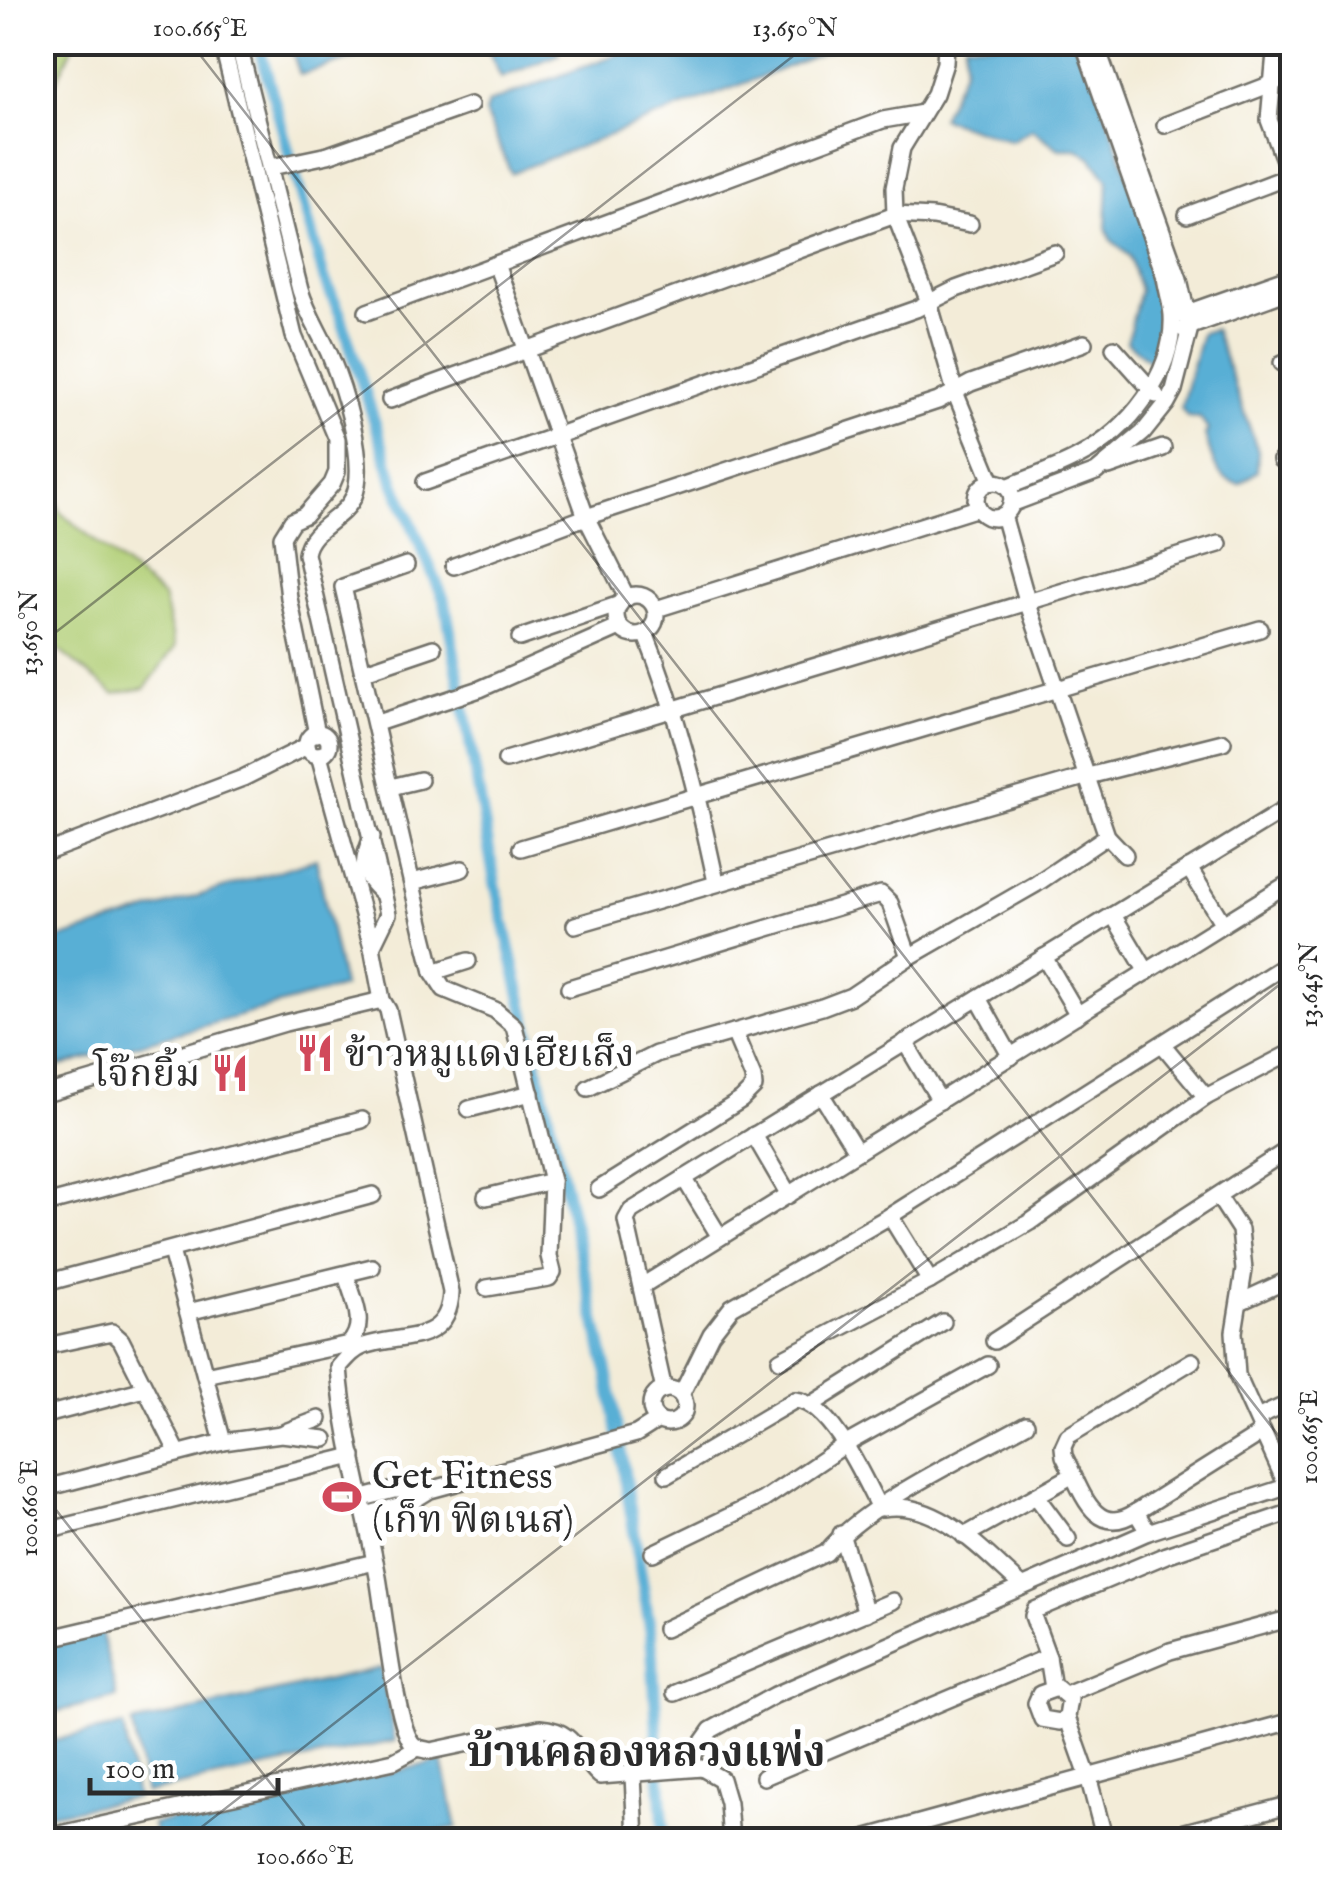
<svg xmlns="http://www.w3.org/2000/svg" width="1335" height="1883" viewBox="0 0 1335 1883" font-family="'IM FELL English','Noto Serif Thai',serif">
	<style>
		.green { fill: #b0ce74; stroke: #6e7c50; stroke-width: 2.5 }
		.water { fill: #59afd5; stroke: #426d80; stroke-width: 2.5 }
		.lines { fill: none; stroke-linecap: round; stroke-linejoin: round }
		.canal { stroke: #59afd5; stroke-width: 12 }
		.minor-casing { stroke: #716f68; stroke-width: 20 }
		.minor { stroke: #fff; stroke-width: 15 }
		.ticks { fill: none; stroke: #2b2b2b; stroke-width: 2.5; stroke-opacity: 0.45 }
		.labels { text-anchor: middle; stroke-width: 10; stroke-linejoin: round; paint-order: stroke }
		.poi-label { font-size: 38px; fill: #2b2b2b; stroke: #fff; text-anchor: start }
		.quarter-label { font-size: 42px; font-weight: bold; fill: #2b2b2b; stroke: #fff }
		.neatline { fill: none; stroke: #2b2b2b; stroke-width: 4 }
		.ticks-label { font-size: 25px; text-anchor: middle; fill: #2b2b2b }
	</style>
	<rect width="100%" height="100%" fill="#fff"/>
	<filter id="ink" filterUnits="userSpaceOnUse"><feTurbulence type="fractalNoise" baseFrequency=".01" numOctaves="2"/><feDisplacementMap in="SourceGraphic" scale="20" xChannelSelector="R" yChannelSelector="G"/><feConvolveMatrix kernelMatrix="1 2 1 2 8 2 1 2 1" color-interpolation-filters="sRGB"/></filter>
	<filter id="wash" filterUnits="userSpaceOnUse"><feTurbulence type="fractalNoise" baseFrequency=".0048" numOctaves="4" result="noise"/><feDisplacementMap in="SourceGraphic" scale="40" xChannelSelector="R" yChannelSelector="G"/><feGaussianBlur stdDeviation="2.25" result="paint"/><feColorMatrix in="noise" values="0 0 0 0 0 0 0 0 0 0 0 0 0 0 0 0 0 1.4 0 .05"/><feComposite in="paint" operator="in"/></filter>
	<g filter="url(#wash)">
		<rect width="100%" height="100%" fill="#f3ecd8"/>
		<g class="green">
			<path d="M43,42l32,1 -32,64 -1,-64z"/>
			<path d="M42,440l18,72 103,85 12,50 -30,41 -31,6 -71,-56z"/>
		</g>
		<g class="water">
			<path d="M289,42h112v1l-101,32z"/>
			<path d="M649,42h200v1l-338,130 -26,-60 3,-10z"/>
			<path d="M485,43h69l5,11 -58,24z"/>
			<path d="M965,43h117l83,240 1,62 -10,21 -29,-24 13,-52 -11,-34 -19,-17 -4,-12 2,-47 -17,-23 -14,-8h-18l-27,-20 -21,12 -70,-23 23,-50z"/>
			<path d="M1214,329l44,122 -1,20 -17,13c-26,-4 -28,-27 -35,-49l3,-5 -8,-12 -13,-1 -6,-9 20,-75z"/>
			<path d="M316,859l27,128 -300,84v-127z"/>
			<path d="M100,1626l17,71 -74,18 -1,-75z"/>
			<path d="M381,1668l14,73 -250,52 -13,-69z"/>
			<path d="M123,1726l13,72 -93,17v-73z"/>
			<path d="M442,1761l15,66 -56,13h-246l-3,-16z"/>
		</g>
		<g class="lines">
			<path class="canal" d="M258,42l66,236 16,36 55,171 50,117 50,281 113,492 43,259 13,206"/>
		</g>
	</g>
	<g filter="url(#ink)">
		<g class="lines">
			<g class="minor-casing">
				<g id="minor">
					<path d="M222,42l72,294 43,103v33l-5,12 -27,31 -13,6 -10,16 7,61 28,136"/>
					<path d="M238,42l62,248c7,23 19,41 29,63 14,33 39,108 25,143 -10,24 -44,31 -48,58l82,360 -16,33"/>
					<path d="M946,42l-1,21 -10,31 -33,54 -8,40 1,27 34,87 26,90 37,90"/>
					<path d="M1276,42l-7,78 23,61"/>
					<path d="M1165,125l109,-42 18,-13"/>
					<path d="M271,167l57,-12 142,-50"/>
					<path d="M1187,215l103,-39"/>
					<path d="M496,264l90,253 41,81"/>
					<path d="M367,312l516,-192 40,-7"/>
					<path d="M1181,315l111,-39"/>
					<path d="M1183,329l109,-39"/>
					<path d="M1114,348l42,47"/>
					<path d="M1282,363l10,-3"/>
					<path d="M390,400l505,-185 38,2 37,7"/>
					<path d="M1281,460l11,-3"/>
					<path d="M1109,467l54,-19"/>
					<path d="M425,482l491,-173 40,-20 99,-36"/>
					<circle cx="994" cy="500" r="18"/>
					<path d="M1007,487c24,-10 49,-18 71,-30 50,-26 97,-83 94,-142 -1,-12 -5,-25 -7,-38l-82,-235"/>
					<path d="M1011,504l85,-32 47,-39 24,-30 7,-13 16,-62 -11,-49 -84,-237"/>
					<path d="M1003,515l25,89 79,232 18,19"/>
					<path d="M406,565l-63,22 81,349 9,36 11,17 51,21 19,16 38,155 -3,75 4,16 -4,6 -62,10"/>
					<path d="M454,566l132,-49 352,-116 33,-18 113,-40"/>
					<circle cx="636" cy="615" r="20"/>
					<path d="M656,609l322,-101"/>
					<path d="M645,633c33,81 53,164 71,249"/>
					<path d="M520,638l100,-34"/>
					<path d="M365,671l68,-23"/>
					<path d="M377,723l103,-34 140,-62"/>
					<circle cx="318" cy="744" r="11"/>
					<path d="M319,755l53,192 10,53 6,10 63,282c-2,54 -49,41 -87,54 -11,4 -17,12 -25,21 5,71 26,140 39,210 6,34 17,141 33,165 5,7 13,7 20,9l109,-23c37,3 36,26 60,48l102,-8 19,11 7,24 3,37"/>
					<path d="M506,760l713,-216"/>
					<path d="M391,787l29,-7"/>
					<path d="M372,837c-11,28 -12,36 11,57"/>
					<path d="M521,848l739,-219"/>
					<path d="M42,854l201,-76 64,-32"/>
					<path d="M1189,868l34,56"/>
					<path d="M412,882l50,-13"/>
					<path d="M1113,915l34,57"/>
					<path d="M575,925l513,-149 135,-34"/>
					<path d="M1044,957l34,58"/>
					<path d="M433,972l35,-11"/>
					<path d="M569,988l312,-94 9,9 19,54"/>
					<path d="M978,998l33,59"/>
					<path d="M905,1042l35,59"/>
					<path d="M1163,1045l43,52"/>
					<path d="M588,1088l68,-34 166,-47 29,-11 58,-39 127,-73 71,-48"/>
					<path d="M821,1094l36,58"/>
					<path d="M42,1095l243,-72 97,-23"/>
					<path d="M469,1109l62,-16"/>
					<path d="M754,1135l35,60"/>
					<path d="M684,1178l36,59"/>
					<path d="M599,1189l142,-89 13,-13 -1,-10 -19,-45"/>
					<path d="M1218,1196l22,34 4,40 -10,62 3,43 50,111"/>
					<path d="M486,1197l66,-16"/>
					<path d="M42,1205l320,-85"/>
					<path d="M890,1216l40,65"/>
					<path d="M171,1251l52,191"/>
					<path d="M42,1284l331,-89"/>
					<path d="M642,1286l650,-405"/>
					<path d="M1240,1302l52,-24"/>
					<path d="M188,1312l184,-45"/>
					<path d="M994,1341l298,-194"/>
					<path d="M42,1347l70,-15 9,8 57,113"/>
					<path d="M780,1360l150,-79 100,-59 176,-125 86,-45"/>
					<path d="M205,1375l144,-31c19,-20 4,-45 -3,-69"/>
					<circle cx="668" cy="1406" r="17"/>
					<path d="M664,1390l-38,-170 5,-9 661,-406"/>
					<path d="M681,1395l30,-61 21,-27 158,-91 402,-255"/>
					<path d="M811,1405l132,-83"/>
					<path d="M42,1416l103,-27"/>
					<path d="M1257,1418l35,-16"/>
					<path d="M285,1432l34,-13"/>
					<path d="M667,1475l128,-75c36,3 69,79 84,108"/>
					<path d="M42,1489l181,-47 58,-8 44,5"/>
					<path d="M1036,1496l32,43"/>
					<path d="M363,1498l31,-8h34"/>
					<path d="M883,1508c55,-9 100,44 138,77"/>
					<path d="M1136,1512l127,-80"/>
					<path d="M366,1515l43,-12 21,-13 206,-56 22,-14"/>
					<path d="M42,1532l311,-76"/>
					<path d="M1148,1532l-12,-20c-43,28 -55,-24 -72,-56l-1,-9 5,-11 124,-75"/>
					<path d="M841,1534l25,79"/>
					<path d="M964,1536l102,-57"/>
					<path d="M653,1553l110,-53 83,-56 142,-79"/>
					<path d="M665,1629l161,-76c39,-50 143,-97 200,-129"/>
					<path d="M42,1640l333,-78"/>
					<path d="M1053,1688l-5,-31 -15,-41 2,-6 131,-55 126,-43"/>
					<path d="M675,1693l218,-92"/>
					<path d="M1066,1694l104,-43 122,-33"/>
					<path d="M1067,1717l-7,5 -18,-3 -6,-16 4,-9 17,-6 13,11 -3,18 21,59 17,64"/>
					<path d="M684,1768l27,-38 64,-35 373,-163 144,-47"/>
					<path d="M633,1775l3,65"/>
					<path d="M764,1777l284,-120"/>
					<path d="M42,1838l352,-77 24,-13"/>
					<path d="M857,1840l435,-119"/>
					<path d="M1155,1840l137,-36"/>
				</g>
			</g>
			<use href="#minor" class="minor"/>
		</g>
	</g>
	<path class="ticks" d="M190,42l1102,1411M42,643l769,-601M42,1492l273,348M185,1840l1107,-865"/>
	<defs>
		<g id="restaurant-bare" transform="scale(3)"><path d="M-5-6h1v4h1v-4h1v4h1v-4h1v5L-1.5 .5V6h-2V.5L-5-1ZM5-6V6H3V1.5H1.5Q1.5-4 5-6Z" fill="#d1495b" stroke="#fff" stroke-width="2.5" paint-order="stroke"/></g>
		<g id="stadium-bare" transform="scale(3)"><path d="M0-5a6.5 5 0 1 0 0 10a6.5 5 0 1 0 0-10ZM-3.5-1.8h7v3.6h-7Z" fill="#d1495b" stroke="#fff" stroke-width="2.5" paint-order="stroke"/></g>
	</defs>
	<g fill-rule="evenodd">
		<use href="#restaurant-bare" x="315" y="1053"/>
		<use href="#restaurant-bare" x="230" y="1073"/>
		<use href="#stadium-bare" x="342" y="1497"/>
	</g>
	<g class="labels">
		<g class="poi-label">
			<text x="345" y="1066">ข้าวหมูแดงเฮียเส็ง</text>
			<text x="200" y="1086" text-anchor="end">โจ๊กยิ้ม</text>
			<text x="372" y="1488">Get Fitness<tspan x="372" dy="44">(เก็ท ฟิตเนส)</tspan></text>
		</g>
		<g class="quarter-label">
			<text x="646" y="1766">บ้านคลองหลวงแพ่ง</text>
		</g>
	</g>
	<rect width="1335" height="1883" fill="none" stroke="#fff" stroke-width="110"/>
	<path d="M90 1778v15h188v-15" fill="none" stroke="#2b2b2b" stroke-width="5"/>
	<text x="105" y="1778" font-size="30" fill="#2b2b2b" stroke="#ffffff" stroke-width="8" paint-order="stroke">100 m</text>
	<rect x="55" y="55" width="1225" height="1773" class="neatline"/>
	<g class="ticks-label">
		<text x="200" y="36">100.665°E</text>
		<text x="795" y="36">13.650°N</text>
		<text transform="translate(28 633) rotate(-90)" y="9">13.650°N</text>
		<text transform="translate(1308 985) rotate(-90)" y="9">13.645°N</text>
		<text transform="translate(1308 1437) rotate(-90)" y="9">100.665°E</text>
		<text transform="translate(28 1508) rotate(-90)" y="9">100.660°E</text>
		<text x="305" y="1864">100.660°E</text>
	</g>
</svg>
